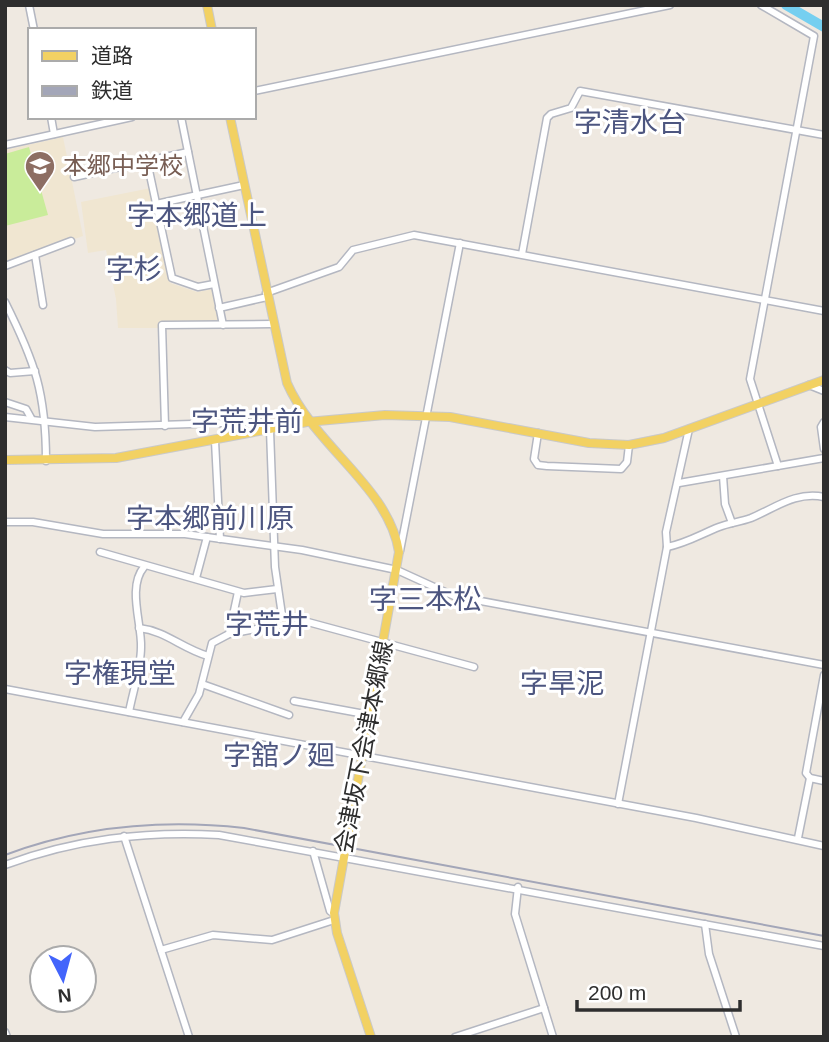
<svg xmlns="http://www.w3.org/2000/svg" width="829" height="1042" viewBox="0 0 829 1042" font-family="Arial,'Noto Sans JP',sans-serif">
	<style>
		.education { fill: #f0e6d1 }
		.pitch { fill: #c9ec9a }
		.lines { fill: none; stroke-linecap: round; stroke-linejoin: round }
		.river { stroke: #75cff0; stroke-width: 10 }
		.minor-casing { stroke: #b4b7c1; stroke-width: 9 }
		.major-casing { stroke: #c9c9c9; stroke-width: 10 }
		.minor { stroke: #fff; stroke-width: 6 }
		.major { stroke: #f2d163; stroke-width: 8 }
		.rail { stroke: #a3a6b8; stroke-width: 2 }
		.labels { text-anchor: middle; stroke-width: 6; stroke-linejoin: round; paint-order: stroke }
		.education-label { font-size: 24px; fill: #785e54; stroke: #fff; text-anchor: start }
		.street-label { font-size: 24px; fill: #2e2e2e; stroke: #fff }
		.quarter-label { font-size: 28px; fill: #4d5680; stroke: #fff }
	</style>
	<rect width="100%" height="100%" fill="#efe9e1"/>
	<g class="education">
		<path d="M63,137l20,99 -78,28v-114z"/>
		<path d="M151,188l19,95 27,9 16,-3 5,33 -59,6h-41l-2,-29 -10,-49 -18,3 -7,-51z"/>
	</g>
	<path class="pitch" d="M29,147l19,68 -43,11v-72z"/>
	<g class="lines">
		<path class="river" d="M786,5l38,22"/>
		<g class="minor-casing">
			<g id="minor">
				<path d="M29,5l5,25"/>
				<path d="M761,5l53,31 -64,343 28,87"/>
				<path d="M254,91l416,-86"/>
				<path d="M51,117l3,17"/>
				<path d="M181,117l42,208"/>
				<path d="M5,145l127,-28"/>
				<path d="M147,161l25,117 26,9 16,-3"/>
				<path d="M74,177l114,-25"/>
				<path d="M156,204l88,-19"/>
				<path d="M522,254l25,-136 4,-4 20,-6 9,-17 244,44"/>
				<path d="M35,255l8,50"/>
				<path d="M5,266l66,-25"/>
				<path d="M266,293l73,-26 14,-17 61,-15 410,76"/>
				<path d="M5,302c30,60 41,91 41,159"/>
				<path d="M219,308l48,-11"/>
				<path d="M5,370l5,3 25,-2"/>
				<path d="M809,385l15,6"/>
				<path d="M5,402l21,7 5,9"/>
				<path d="M5,417l90,10 165,-5 6,9"/>
				<path d="M824,422l-3,5 3,22"/>
				<path d="M165,426l-3,-101 110,-1"/>
				<path d="M270,430l5,137 7,48 192,52"/>
				<path d="M538,433l-4,26 4,6 9,1 74,3 6,-7 2,-17"/>
				<path d="M215,441l5,98"/>
				<path d="M723,476l2,28 7,19"/>
				<path d="M679,483l145,-25"/>
				<path d="M5,522h28l70,12h82l117,16 95,20 57,26 370,69"/>
				<path d="M667,547c20,-4 34,-13 52,-20 10,-4 21,-5 32,-9 24,-10 45,-27 73,-21"/>
				<path d="M400,551l60,-308"/>
				<path d="M100,552l144,41 33,-4"/>
				<path d="M196,578l11,-41"/>
				<path d="M139,628c27,3 42,20 69,28"/>
				<path d="M229,634l9,-42"/>
				<path d="M824,675l-18,98 4,5 14,3"/>
				<path d="M202,684l87,31"/>
				<path d="M5,689l691,129 128,28"/>
				<path d="M294,701l76,14"/>
				<path d="M129,712c4,-21 12,-44 12,-65 1,-23 -14,-60 3,-80"/>
				<path d="M183,722l16,-28 13,-51 17,-9 43,-8 10,-12"/>
				<path d="M618,804l49,-257 -1,-15 23,-103"/>
				<path d="M124,836l65,201"/>
				<path d="M798,838l12,-60"/>
				<path d="M313,851l17,60 4,3"/>
				<path d="M5,865c70,-26 139,-34 214,-30l605,111"/>
				<path d="M518,887l-3,27 38,123"/>
				<path d="M705,924l4,30 27,83"/>
				<path d="M161,950l52,-15 59,5 62,-20"/>
				<path d="M5,1032l2,5"/>
				<path d="M455,1037l89,-29"/>
			</g>
		</g>
		<g class="major-casing">
			<g id="major">
				<path d="M207,5l5,25"/>
				<path d="M230,117l57,266c28,64 102,104 112,169l-65,361 3,20 34,104"/>
				<path d="M5,460l111,-2 191,-36 78,-7 65,2 139,26 40,2 35,-7 160,-58"/>
			</g>
		</g>
		<use href="#minor" class="minor"/>
		<use href="#major" class="major"/>
		<path class="rail" d="M5,855c77,-29 158,-36 239,-27l580,108"/>
	</g>
	<defs>
		<g id="school-pin" transform="scale(1.575)"><path d="M0 17L-7.5 6A9.5 9.5 0 1 1 7.5 6Z" fill="#8d6e63" stroke="#fff"/><path d="M0-5L7-2L0 1L-7-2ZM-4 1L0 2.5L4 1V4Q0 6-4 4Z" fill="#fff"/></g>
	</defs>
	<g fill-rule="evenodd">
		<use href="#school-pin" x="40" y="166"/>
	</g>
	<g class="labels">
		<g class="education-label">
			<text x="63" y="174">本郷中学校</text>
		</g>
		<g class="street-label">
			<text transform="translate(364 747) rotate(-79)" y="8">会津坂下会津本郷線</text>
		</g>
		<g class="quarter-label">
			<text x="630" y="132">字清水台</text>
			<text x="197" y="225">字本郷道上</text>
			<text x="134" y="279">字杉</text>
			<text x="247" y="431">字荒井前</text>
			<text x="210" y="528">字本郷前川原</text>
			<text x="425" y="609">字三本松</text>
			<text x="267" y="634">字荒井</text>
			<text x="120" y="683">字権現堂</text>
			<text x="562" y="693">字旱泥</text>
			<text x="279" y="765">字舘ノ廻</text>
		</g>
	</g>
	<rect width="829" height="1042" fill="none" stroke="#2e2e2e" stroke-width="14"/>
	<rect x="28" y="28" width="228" height="91" fill="#ffffff" stroke="#ababab" stroke-width="2"/>
	<rect x="42" y="51" width="35" height="10" fill="#f2d163" stroke="#ababab" stroke-width="2"/>
	<text x="91" y="63" font-size="21" fill="#2e2e2e">道路</text>
	<rect x="42" y="86" width="35" height="10" fill="#a3a6b8" stroke="#ababab" stroke-width="2"/>
	<text x="91" y="98" font-size="21" fill="#2e2e2e">鉄道</text>
	<g transform="translate(63 979) rotate(174)"><circle r="33" fill="#ffffff" stroke="#ababab" stroke-width="2"/>
	<path d="M0-5L12 26L0 18L-12 26Z" fill="#4264fb"/>
	<text y="-10" font-size="19" font-weight="bold" text-anchor="middle" fill="#2e2e2e">N</text>
	</g>
	<path d="M577 1000v10h163v-10" fill="none" stroke="#2e2e2e" stroke-width="3.5"/>
	<text x="588" y="1000" font-size="21" fill="#2e2e2e" stroke="#ffffff" stroke-width="5" paint-order="stroke">200 m</text>
</svg>
